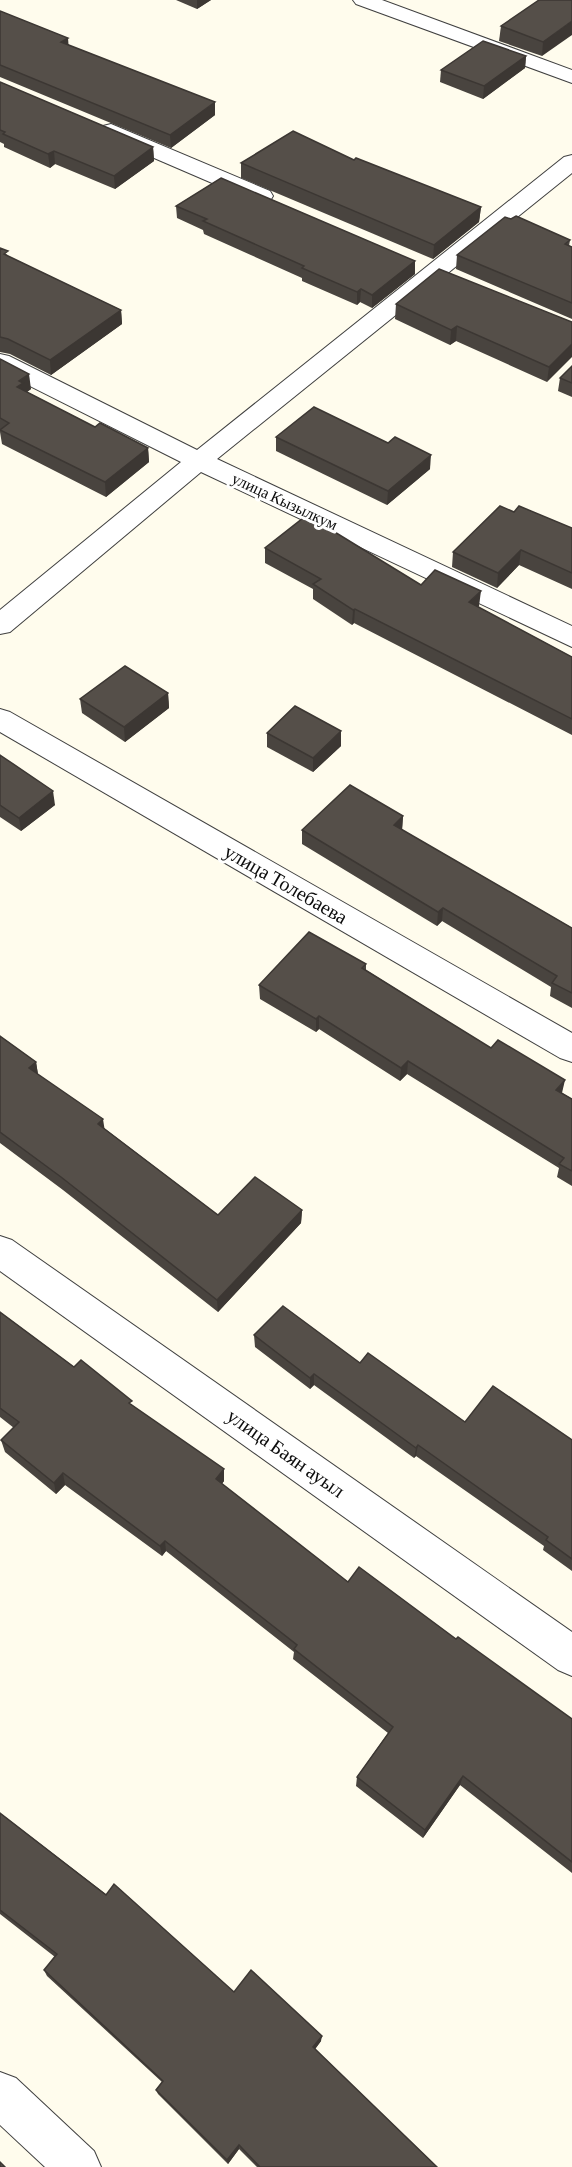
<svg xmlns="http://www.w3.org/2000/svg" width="572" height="2167" viewBox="0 0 572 2167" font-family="'Crimson Pro',serif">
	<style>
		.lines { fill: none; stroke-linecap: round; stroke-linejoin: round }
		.street-casing { stroke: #404040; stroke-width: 2 }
		.street { fill: #fff; fill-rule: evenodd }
		.wall { fill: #49443f }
		.shaded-wall { fill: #3c3733 }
		.building { fill: #554f49; stroke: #3c3733; stroke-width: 1.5 }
		.labels { text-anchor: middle; stroke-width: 6; stroke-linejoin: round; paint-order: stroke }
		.far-street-label { font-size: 16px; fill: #0d0d0d; stroke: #fff }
		.street-label { font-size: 20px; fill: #0d0d0d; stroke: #fff }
	</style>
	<rect width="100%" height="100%" fill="#fffced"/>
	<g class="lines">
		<g class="street-casing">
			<g id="street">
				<path d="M353,0h29l190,70v13l-216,-79z"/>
				<path d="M111,124l159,67 3,5 -3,5 -8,2 -8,-2 -151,-65 -3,-5 3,-5z"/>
				<path d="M572,155v18l-355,286 355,167v21l-371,-175 -191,160 -10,2v-24l181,-148 -181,-91v-17l9,2 188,94 367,-293z"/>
				<path d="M0,709l10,3 562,321v29l-12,-4 -560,-326z"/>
				<path d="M0,1236l12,4 560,392v44l-14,-6 -558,-399z"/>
				<path d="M0,2072l16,6 78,73 7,16h-56l-45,-42z"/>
			</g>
		</g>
		<use href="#street" class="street"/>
	</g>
	<g class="wall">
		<path d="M176,0h35l-14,9z"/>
		<path d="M572,0l-30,56 -43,-15 2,-15z"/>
		<path d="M0,11l69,34 146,70 -44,33 -171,-71z"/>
		<path d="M526,56l-1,12 -42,31 -43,-17 1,-12z"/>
		<path d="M0,82l153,65 1,14 -39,28 -60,-25 -5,4 -46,-21v-3l-4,-2z"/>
		<path d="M354,160l127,47 -2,15 -46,37 -192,-81v-15z"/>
		<path d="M176,206l239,55v13l-43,34 -12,-6 -3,3 -55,-24v-3l-98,-44 -1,-4 -26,-12z"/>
		<path d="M570,240l-1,6 3,1v72l-116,-50 1,-14z"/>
		<path d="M0,248l9,9 112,53 1,14 -71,51 -41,-21 -10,-2z"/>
		<path d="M396,304l176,18 -25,60 -91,-41 -6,4 -55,-26z"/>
		<path d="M0,359l31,30 -4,3 68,35 53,21 1,14 -43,35 -104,-53 -2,-12z"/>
		<path d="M572,366v31l-14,-6 2,-13z"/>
		<path d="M276,437l154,32 -43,36 -111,-54z"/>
		<path d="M514,512l58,16v61l-53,-24 -22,23 -45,-21 1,-15z"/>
		<path d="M265,548l156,37 58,21 -1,1 94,50v78l-218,-112 -2,2 -39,-26v-10l-48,-26z"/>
		<path d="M168,693l1,15 -44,34 -43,-29 -2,-14z"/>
		<path d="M267,733l74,13 -28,26 -46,-25z"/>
		<path d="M0,755l55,50 -34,26 -21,-14z"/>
		<path d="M403,816l-1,14 170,98v80l-22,-12 1,-9 -109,-66 -5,5 -135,-82v-14z"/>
		<path d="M366,964v6l206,129v87l-15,-9 2,-9 -152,-94 -7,7 -81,-52 -3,3 -56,-33 -1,-14z"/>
		<path d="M0,1036l36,26 2,12 66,54 114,87 84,-5 -1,13 -83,89 -155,-122 -63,-47z"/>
		<path d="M0,1312l74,55 58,38 92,76 -2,3 126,98 108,57 116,80v154l-112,-88 -37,53 -67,-52 1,-9 31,-44 -95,-74 1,-7 -128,-101 -4,5 -97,-71 -9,9 -51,-42 -4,-12 13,-12 -14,-11z"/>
		<path d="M254,1335l106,28 105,59 107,18v131l-29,-21 1,-4 -128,-90 -2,2 -100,-73 -4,4 -55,-42z"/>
		<path d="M0,1813l234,179 87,49 -6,8 122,118h-180l-18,-18 -11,15 -70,-70 -2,-4 6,-8 -115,-106 -3,-6 11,-13 -55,-43z"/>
	</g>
	<g class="shaded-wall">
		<path d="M197,0h14l-14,9z"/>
		<path d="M572,21v14l-30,21 1,-14z"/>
		<path d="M68,38l1,13 -8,-9z"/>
		<path d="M526,56l-1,12 -42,31 1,-13z"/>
		<path d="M215,102v13l-44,33 -1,-13z"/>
		<path d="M153,147l1,14 -39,28 -1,-13z"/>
		<path d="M54,151l1,13 -5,4 -2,-14z"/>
		<path d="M481,207l-2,15 -46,37 1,-14z"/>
		<path d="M415,261v13l-43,34v-13z"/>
		<path d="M361,289l-1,13 -3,3v-13z"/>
		<path d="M121,310l1,14 -71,51 -1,-15z"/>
		<path d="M457,326l-1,15 -6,4 1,-15z"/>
		<path d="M572,344v13l-25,25 2,-15z"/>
		<path d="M29,374l2,15 -7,5 -7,-7 2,-6z"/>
		<path d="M148,448l1,14 -43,35 -1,-15z"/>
		<path d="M431,455l-1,14 -43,36 1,-14z"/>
		<path d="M521,550l-2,15 -22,23 1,-15z"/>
		<path d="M481,591l-2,15 -11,11 1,-15z"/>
		<path d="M355,609l-1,14 -2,2 1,-15z"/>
		<path d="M168,693l1,15 -44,34 -1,-15z"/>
		<path d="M341,731v15l-28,26v-14z"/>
		<path d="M53,791l2,14 -34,26 -2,-13z"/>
		<path d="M403,816l-1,14 -8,-5z"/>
		<path d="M443,908l-1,13 -5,5 1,-14z"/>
		<path d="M319,1016v13l-3,3v-13z"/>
		<path d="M408,1061l-1,13 -7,7 1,-13z"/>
		<path d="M36,1062l2,13 -9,-7z"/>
		<path d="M565,1080l-3,13 -9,10 3,-13z"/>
		<path d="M103,1119l2,13 -7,-8z"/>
		<path d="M302,1210l-1,13 -83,89 -1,-12z"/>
		<path d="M314,1374v11l-4,4v-11z"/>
		<path d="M418,1445l-2,11 -2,2 2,-10z"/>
		<path d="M224,1469v12l-8,9v-11z"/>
		<path d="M63,1473l2,12 -9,9 -2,-11z"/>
		<path d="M165,1541l1,10 -4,5 -2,-10z"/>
		<path d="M463,1776l-3,9 -37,53 2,-8z"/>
		<path d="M322,2036l-1,5 -8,11v-5z"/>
		<path d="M239,2145v4l-11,15 -1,-4z"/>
	</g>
	<g class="building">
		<path d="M539,0h33v21l-29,21 -42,-16z"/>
		<path d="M0,11l68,27 -7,4 154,60 -45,33 -170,-70z"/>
		<path d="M483,41l43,15 -42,30 -43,-16z"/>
		<path d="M0,82l153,65 -39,29 -60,-25 -6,3 -45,-20 2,-2 -5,-2z"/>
		<path d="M293,131l61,29 2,-2 125,49 -47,38 -193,-82z"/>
		<path d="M221,178l194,83 -43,34 -11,-6 -4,3 -55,-24 2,-2 -101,-45 4,-2 -31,-13z"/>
		<path d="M516,216l54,24 -5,4 7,3v56l-115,-48 48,-38 6,2z"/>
		<path d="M0,248l8,3 -4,3 117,56 -71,50 -42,-21 -8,-2z"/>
		<path d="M439,269l133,53v22l-23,23 -92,-41 -6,4 -55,-26z"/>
		<path d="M0,359l29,15 -10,7 4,2 -6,4 78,40 5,-4 48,25 -43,34 -105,-52 9,-7 -9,-5z"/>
		<path d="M572,366v17l-12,-5z"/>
		<path d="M314,407l74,36 7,-6 36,18 -43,36 -112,-54z"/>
		<path d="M500,506l14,6 5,-6 53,22v45l-51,-23 -23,23 -45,-21z"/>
		<path d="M307,515l114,70 14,-15 46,21 -12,11 103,55v62l-217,-110 -2,1 -40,-26 8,-5 -56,-31z"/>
		<path d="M125,666l43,27 -44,34 -44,-28z"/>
		<path d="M295,706l46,25 -28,27 -46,-25z"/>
		<path d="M0,755l53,36 -34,27 -19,-13z"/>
		<path d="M350,785l53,31 -9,9 178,103v65l-20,-10 5,-7 -114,-68 -5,4 -136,-82z"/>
		<path d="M309,932l57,32 -4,4 129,80 7,-8 67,40 -9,10 16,9v72l-13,-7 5,-6 -156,-97 -7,7 -82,-52 -3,3 -57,-34z"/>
		<path d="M0,1036l36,26 -7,6 74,51 -5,5 120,91 37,-38 47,33 -85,90 -156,-123 -61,-45z"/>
		<path d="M283,1306l77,57 8,-10 97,69 28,-36 79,54v119l-26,-19 2,-3 -130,-92 -2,3 -102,-74 -4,4 -56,-43z"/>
		<path d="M0,1312l74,55 7,-7 51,41 -3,2 95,66 -8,10 132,103 11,-15 97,72 2,-2 114,82v143l-109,-86 -38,54 -68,-53 36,-50 -99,-78 3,-4 -132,-104 -5,5 -97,-73 -9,10 -53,-43 18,-18 -19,-14z"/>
		<path d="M0,1813l106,82 8,-11 120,108 17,-22 71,66 -9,11 124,120h-177l-21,-22 -12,15 -71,-70 7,-9 -119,-111 13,-16 -57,-44z"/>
		<path d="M0,2162l5,5h-5z"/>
	</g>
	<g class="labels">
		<g class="far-street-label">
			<text transform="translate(285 501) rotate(25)" y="6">улица Кызылкум</text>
		</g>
		<g class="street-label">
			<text transform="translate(286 884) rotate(30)" y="7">улица Толебаева</text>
			<text transform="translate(286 1453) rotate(35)" y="7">улица Баян ауыл</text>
		</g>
	</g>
</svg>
